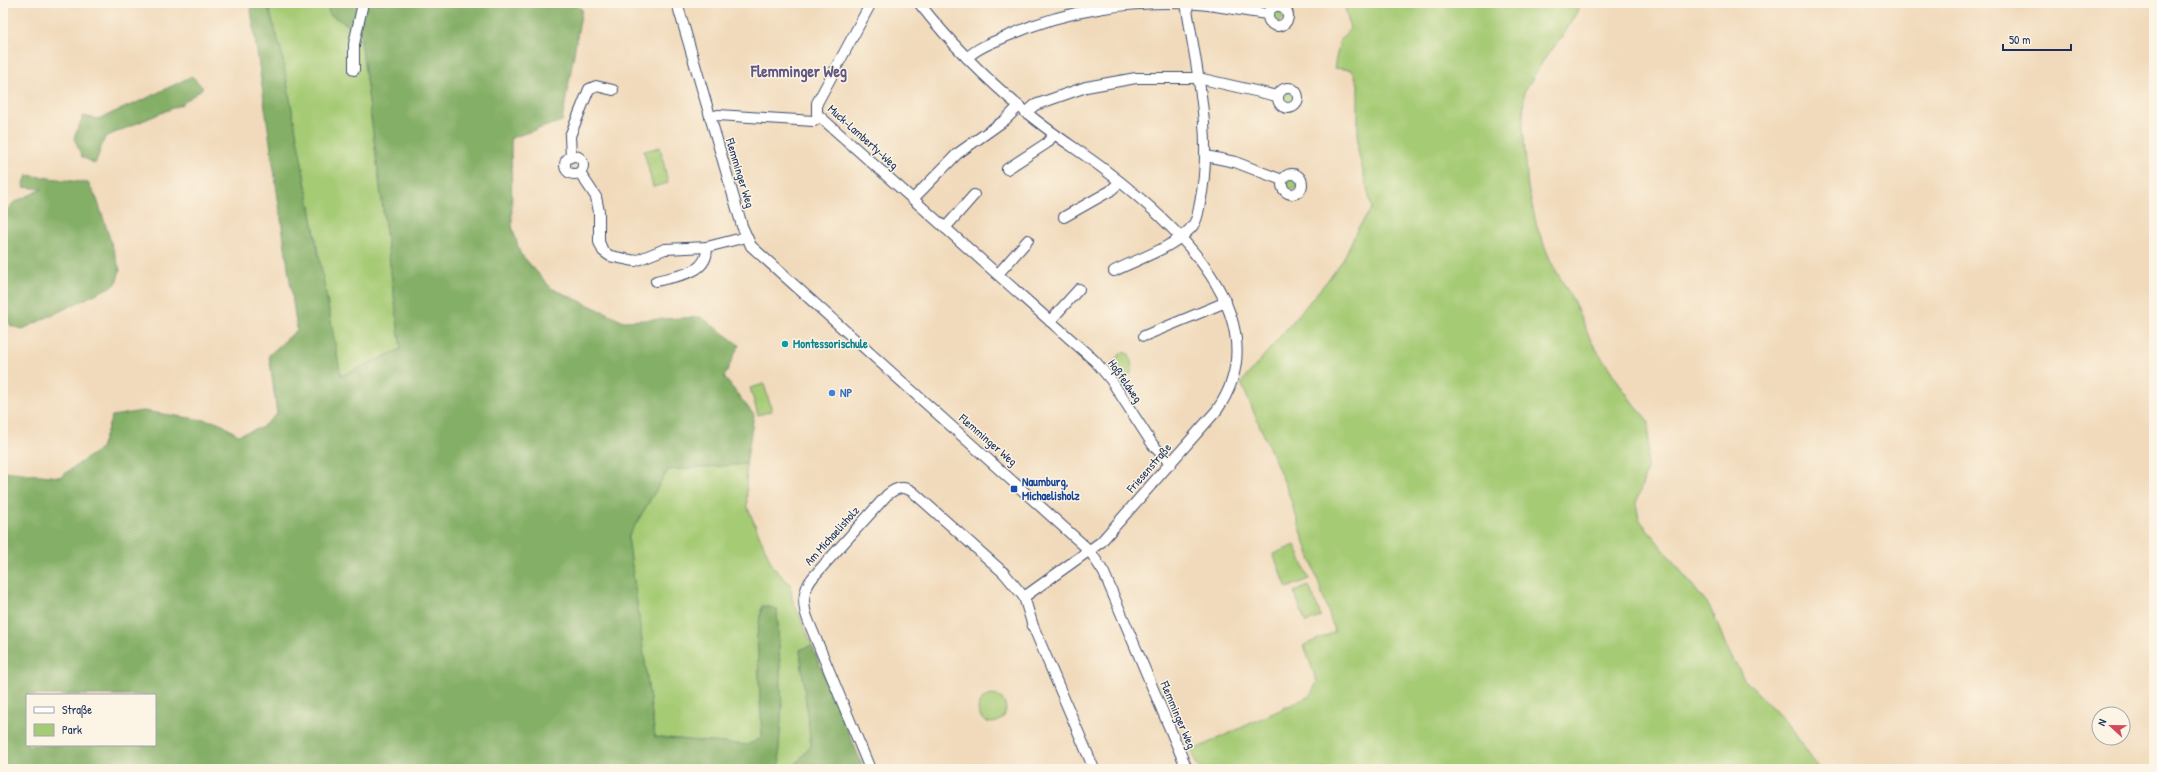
<svg xmlns="http://www.w3.org/2000/svg" width="2157" height="772" viewBox="0 0 2157 772" font-family="'Patrick Hand',sans-serif">
	<style>
		.green { fill: #a6cb75; stroke: #607d6a }
		.forest { fill: #84af66; stroke: #506f62; fill-rule: evenodd }
		.lines { fill: none; stroke-linecap: round; stroke-linejoin: round }
		.minor-casing { stroke: #3b496c; stroke-width: 12 }
		.minor { stroke: #fff; stroke-width: 10 }
		.culture-dot { fill: #0f9aa8; stroke: #fcf5e5; stroke-width: 1.5 }
		.shop-dot { fill: #3f7fe0; stroke: #fcf5e5; stroke-width: 1.5 }
		.transit-dot { fill: #1a4fb4; stroke: #fcf5e5; stroke-width: 1.5 }
		.labels { text-anchor: middle; stroke-width: 3; stroke-linejoin: round; paint-order: stroke }
		.street-label { font-size: 12px; fill: #1b2f5e; stroke: #fcf5e5 }
		.culture-label { font-size: 12px; font-weight: bold; fill: #0d838f; stroke: #fcf5e5; text-anchor: start }
		.shop-label { font-size: 12px; font-weight: bold; fill: #366cbe; stroke: #fcf5e5; text-anchor: start }
		.transit-label { font-size: 12px; font-weight: bold; fill: #164399; stroke: #fcf5e5; text-anchor: start }
		.district-label { font-size: 16px; font-weight: bold; fill: #615785; stroke: #fcf5e5 }
	</style>
	<rect width="100%" height="100%" fill="#fcf5e5"/>
	<filter id="ink" filterUnits="userSpaceOnUse"><feTurbulence type="fractalNoise" baseFrequency=".025" numOctaves="2"/><feDisplacementMap in="SourceGraphic" scale="8" xChannelSelector="R" yChannelSelector="G"/><feConvolveMatrix kernelMatrix="1 2 1 2 8 2 1 2 1" color-interpolation-filters="sRGB"/></filter>
	<filter id="wash" filterUnits="userSpaceOnUse"><feTurbulence type="fractalNoise" baseFrequency=".012" numOctaves="4" result="noise"/><feDisplacementMap in="SourceGraphic" scale="16" xChannelSelector="R" yChannelSelector="G"/><feGaussianBlur stdDeviation="0.9" result="paint"/><feColorMatrix in="noise" values="0 0 0 0 0 0 0 0 0 0 0 0 0 0 0 0 0 1.4 0 .05"/><feComposite in="paint" operator="in"/></filter>
	<g filter="url(#wash)">
		<rect width="100%" height="100%" fill="#f1dabb"/>
		<g class="green">
			<path d="M267,3h60l3,11 30,18 41,317 -60,27 -60,-326z"/>
			<path d="M1344,3h238l-18,31 -21,27 -19,31 -1,35 5,61 9,39 14,35 22,38 19,43 40,59 17,20 -2,48 -11,33 3,16 73,91 14,36 18,33 44,45 31,45h-620l-8,-18 119,-55 7,-14 -13,-37 31,-13 -49,-146 -45,-103 86,-102 16,-21 15,-32 14,-20 -14,-57v-67l-6,-14 -18,-2 6,-29 10,-10z"/>
			<circle cx="1278" cy="16" r="6"/>
			<circle cx="1288" cy="98" r="6"/>
			<path d="M660,147l8,36 -15,4 -9,-36z"/>
			<circle cx="1292" cy="184" r="6"/>
			<path d="M1122,352l7,2c3,11 6,18 -4,26l-6,-3 -9,-12z"/>
			<path d="M764,384l8,27 -14,4 -8,-27z"/>
			<path d="M746,464l1,42 26,61 17,17 2,14 20,47 -12,5 11,96 -19,23h-12l-1,-22 3,-41 -5,-97 -15,-3 -5,30 5,102 -15,7 -92,-8 -27,-200 40,-67z"/>
			<path d="M1295,545l14,34 -22,9 -14,-34z"/>
			<path d="M1309,586l12,30 -15,7 -12,-31z"/>
			<circle cx="992" cy="709" r="14"/>
		</g>
		<g class="forest">
			<path d="M250,3h17l14,47 60,326 60,-27 -41,-317 -31,-18 -2,-11h242l13,6 -20,112 -51,17 1,88 8,27 31,35 73,33 77,-4 38,28 -15,32 30,38 -8,49 -78,6 -40,67 27,200 92,8 15,-7 -5,-102 5,-30 15,3 5,97 -3,41 1,22h-777v-298l57,6 41,-29 11,-32 31,-5 75,11 20,13 23,-7 16,-14 -8,-59 28,-25zM27,695h128v50h-128z"/>
			<path d="M192,76l11,12 -21,16 -77,33 -10,27 -13,-7 -8,-19 9,-22 15,3 47,-20z"/>
			<path d="M27,175l61,8 9,16 23,71 -4,14 -93,45 -12,-3 -8,-13v-98l10,-12 29,-14 -19,-2z"/>
			<path d="M812,645l52,124h-72l19,-23 -11,-96z"/>
		</g>
	</g>
	<g filter="url(#ink)">
		<g class="lines">
			<g class="minor-casing">
				<g id="minor">
					<path d="M677,3l65,223 9,20 339,305 14,22 83,196"/>
					<path d="M871,3l-54,100v11l278,247 16,19 42,65 18,19"/>
					<path d="M919,3c32,41 68,77 108,110 25,21 53,38 78,57 68,52 176,148 112,240l-116,132 -77,55"/>
					<circle cx="1278" cy="16" r="10"/>
					<path d="M967,58c11,-11 29,-17 43,-23 57,-26 125,-35 188,-31 23,2 46,7 69,10"/>
					<path d="M354,70v-26l9,-41"/>
					<circle cx="1288" cy="98" r="10"/>
					<path d="M1026,113l9,-8 51,-18 50,-9h62l79,18"/>
					<path d="M710,117l8,-2 96,6 5,-4"/>
					<circle cx="574" cy="165" r="9"/>
					<path d="M1206,156l29,6 47,18"/>
					<path d="M571,157l-1,-21 19,-47 7,-3 17,4"/>
					<path d="M1007,169l40,-26 7,-9"/>
					<path d="M580,173l16,24 3,15v30l4,9 7,5 25,5 30,-12 42,-2 39,-10"/>
					<circle cx="1292" cy="184" r="10"/>
					<path d="M913,199l44,-45 48,-34 14,-14"/>
					<path d="M1064,217l46,-26 10,-9"/>
					<path d="M945,228l29,-33"/>
					<path d="M1114,271c24,-12 56,-22 75,-41 8,-7 9,-17 11,-27 14,-66 -4,-135 -14,-200"/>
					<path d="M998,274l30,-34"/>
					<path d="M656,281c21,-6 52,-6 51,-34"/>
					<path d="M1050,321l29,-32"/>
					<path d="M1144,336l82,-34"/>
					<path d="M870,769l-62,-149c-6,-16 -6,-30 6,-44l73,-81c9,-7 16,-10 26,-3l91,81 20,24 9,29 61,143"/>
				</g>
			</g>
			<use href="#minor" class="minor"/>
		</g>
	</g>
	<circle class="culture-dot" cx="785" cy="344" r="4"/>
	<circle class="shop-dot" cx="832" cy="393" r="4"/>
	<rect class="transit-dot" x="1010" y="485" width="8" height="8" rx="2"/>
	<g class="labels">
		<g class="street-label">
			<text transform="translate(863 137) rotate(42)" y="4">Muck-Lamberty-Weg</text>
			<text transform="translate(740 173) rotate(73)" y="4">Flemminger Weg</text>
			<text transform="translate(1125 381) rotate(55)" y="4">Hoßfeldweg</text>
			<text transform="translate(988 440) rotate(41)" y="4">Flemminger Weg</text>
			<text transform="translate(1149 468) rotate(-49)" y="4">Friesenstraße</text>
			<text transform="translate(832 536) rotate(-48)" y="4">Am Michaelisholz</text>
			<text transform="translate(1178 715) rotate(67)" y="4">Flemminger Weg</text>
		</g>
		<g class="culture-label">
			<text x="793" y="348">Montessorischule</text>
		</g>
		<g class="shop-label">
			<text x="840" y="397">NP</text>
		</g>
		<g class="transit-label">
			<text x="1022" y="486">Naumburg,<tspan x="1022" dy="14">Michaelisholz</tspan></text>
		</g>
		<g class="district-label">
			<text x="799" y="77">Flemminger Weg</text>
		</g>
	</g>
	<rect width="2157" height="772" fill="none" stroke="#fcf5e5" stroke-width="16"/>
	<rect x="26" y="694" width="130" height="52" fill="#fcf5e5" stroke="#a2a6af"/>
	<rect x="34" y="707" width="20" height="6" fill="#ffffff" stroke="#a2a6af"/>
	<text x="62" y="714" font-size="12" fill="#1b2f5e">Straße</text>
	<rect x="34" y="724" width="20" height="12" fill="#a6cb75" stroke="#a2a6af"/>
	<text x="62" y="734" font-size="12" fill="#1b2f5e">Park</text>
	<g transform="translate(2111 726) rotate(292)"><circle r="19" fill="#fcf5e5" stroke="#a2a6af"/>
	<path d="M0-3L7 15L0 10L-7 15Z" fill="#d1495b"/>
	<text y="-6" font-size="11" font-weight="bold" text-anchor="middle" fill="#1b2f5e">N</text>
	</g>
	<path d="M2003 44v6h68v-6" fill="none" stroke="#1b2f5e" stroke-width="2"/>
	<text x="2009" y="44" font-size="12" fill="#1b2f5e" stroke="#fcf5e5" stroke-width="3" paint-order="stroke">50 m</text>
</svg>
